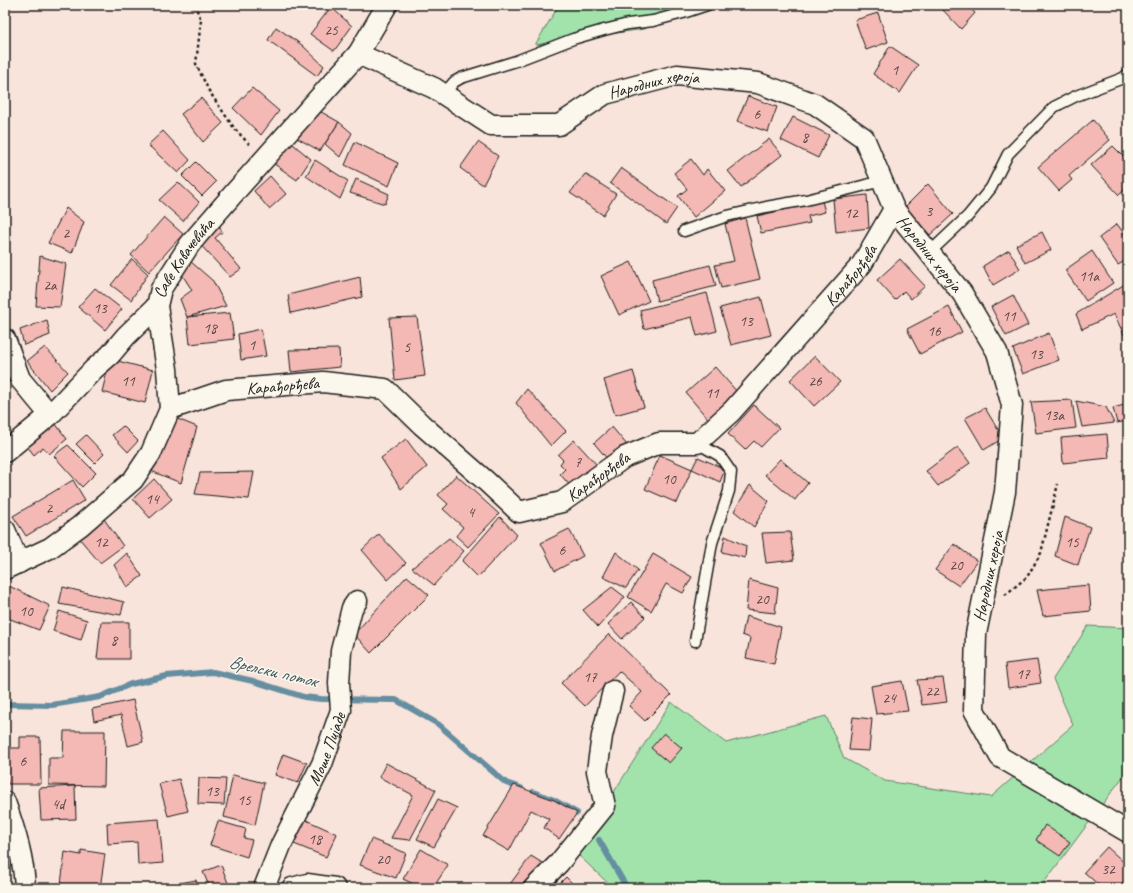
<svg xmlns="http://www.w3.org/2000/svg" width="1133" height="893" viewBox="0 0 1133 893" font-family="Caveat,sans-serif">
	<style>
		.green { fill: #a2e3ac; stroke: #5f8064 }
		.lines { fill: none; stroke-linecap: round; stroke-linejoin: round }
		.stream { stroke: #658ea0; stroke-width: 6 }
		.building { fill: #f4b9b4; stroke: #1c1c1c }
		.service-casing { stroke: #1c1c1c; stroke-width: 13 }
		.minor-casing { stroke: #1c1c1c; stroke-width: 23 }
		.path { stroke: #1c1c1c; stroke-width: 2.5; stroke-dasharray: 3 3; stroke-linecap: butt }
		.service { stroke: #fbf7ec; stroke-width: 10 }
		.minor { stroke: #fbf7ec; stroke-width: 20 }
		.labels { text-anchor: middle; stroke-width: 3; stroke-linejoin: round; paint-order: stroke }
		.number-label { font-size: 15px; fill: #524342 }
		.street-label { font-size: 17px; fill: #1c1c1c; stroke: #fbf7ec }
		.water-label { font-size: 18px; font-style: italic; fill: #41555e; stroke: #fbf7ec }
	</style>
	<rect width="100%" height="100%" fill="#f9e4db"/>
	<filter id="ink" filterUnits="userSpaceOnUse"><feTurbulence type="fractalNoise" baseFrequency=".025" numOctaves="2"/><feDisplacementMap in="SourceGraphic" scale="8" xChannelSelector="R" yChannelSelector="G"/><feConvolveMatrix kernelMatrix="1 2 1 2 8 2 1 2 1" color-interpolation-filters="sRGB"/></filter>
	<g filter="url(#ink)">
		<g class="green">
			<path d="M559,5h147l-62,24 -109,16z"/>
			<path d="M1088,626l40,2v142l-88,118h-427l-42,-40 34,-42 66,-104 55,41 100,-27 18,42 41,23 106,16 82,-72 -20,-46z"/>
		</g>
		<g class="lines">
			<g class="stream">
				<path d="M5,704l47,1 48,-8 31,-13 36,-8 46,-4 40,9 51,16 17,2 75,1 42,24 68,59 15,5"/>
				<path d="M533,792l21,8 23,13"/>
				<path d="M599,840l28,48"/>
			</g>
		</g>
		<g class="building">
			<path d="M946,5h21l8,8 -14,16 -19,-20z"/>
			<path d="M331,7l21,19 -18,25 -24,-17z"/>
			<path d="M878,13l10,29 -22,8 -11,-30z"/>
			<path d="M276,27l26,18 22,21 -7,10 -49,-36z"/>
			<path d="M890,46l28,19 -18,28 -27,-19z"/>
			<path d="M252,88l27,23 -18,24 -28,-27z"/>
			<path d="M748,96l29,11 -9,25 -31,-11z"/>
			<path d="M201,98l22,25 -20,19 -22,-28z"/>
			<path d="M316,109l23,13 -19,29 -23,-13z"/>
			<path d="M793,117l36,18 -11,23 -37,-18z"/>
			<path d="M1093,120l17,20 -41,36 3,4 -13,11 -21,-24z"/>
			<path d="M339,122l13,11 -12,24 -15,-13z"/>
			<path d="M163,131l27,29 -12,13 -30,-28z"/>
			<path d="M769,139l13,16 -41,32 -13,-16z"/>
			<path d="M288,140l23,19 -14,21 -27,-19z"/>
			<path d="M355,142l43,21 -9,23 -44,-21z"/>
			<path d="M478,142l20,14 -15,29 -23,-17z"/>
			<path d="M1113,146l15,15v25l-9,9 -28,-30z"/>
			<path d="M691,159l12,16 4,-6 18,22 -31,26 -16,-21 9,-7 -13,-16z"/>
			<path d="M315,160l33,21 -8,18 -34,-23z"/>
			<path d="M196,162l20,20 -14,14 -20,-20z"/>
			<path d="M621,168l56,40 -11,16 -56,-41z"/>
			<path d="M585,174l31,20 -13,21 -33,-22z"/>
			<path d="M270,176l16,18 -17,15 -15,-18z"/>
			<path d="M356,179l33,15 -4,10 -35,-11z"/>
			<path d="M178,182l21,20 -16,19 -24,-21z"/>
			<path d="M928,184l25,30 -23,21 -25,-28z"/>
			<path d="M867,195l2,33 -33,4 -3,-33z"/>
			<path d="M822,201l3,11 -17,4 2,7 -49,10 -4,-17z"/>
			<path d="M66,208l18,14 -12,31 -24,-10z"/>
			<path d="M164,217l19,17 -34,38 -18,-17z"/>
			<path d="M745,218l15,61 -39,9 -6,-23 19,-4 -9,-37z"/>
			<path d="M218,223l4,9 -7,6 26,31 -11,8 -33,-36z"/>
			<path d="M1117,224l11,15v20l-10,6 -19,-27z"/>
			<path d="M1042,232l9,18 -26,13 -9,-18z"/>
			<path d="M1009,250l11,19 -27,16 -10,-19z"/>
			<path d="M1092,251l21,32 -27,18 -21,-31z"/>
			<path d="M40,256l26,8 -6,43 -24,-1z"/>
			<path d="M132,259l16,15 -17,26 -20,-15z"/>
			<path d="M900,259l25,27 -14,13 -7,-8 -9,9 -18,-20z"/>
			<path d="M190,261l23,20 13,25 -39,11 -7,-18 12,-9 -11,-17z"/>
			<path d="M631,262l18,39 -30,14 -18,-39z"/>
			<path d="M710,265l6,21 -59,15 -5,-21z"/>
			<path d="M360,277l2,20 -71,16 -3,-18z"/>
			<path d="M1125,284l3,6v53l-14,-29 -32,15 -6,-15z"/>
			<path d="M95,288l27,21 -17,21 -27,-23z"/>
			<path d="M707,293l10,38 -20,5 -5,-19 -48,12 -4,-19z"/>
			<path d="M1013,295l15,30 -22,11 -15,-29z"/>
			<path d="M761,297l10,38 -40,10 -11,-37z"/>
			<path d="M949,307l13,25 -42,22 -13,-25z"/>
			<path d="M230,313l4,26 -44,5 -3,-27z"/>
			<path d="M417,317l8,59 -30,4 -6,-62z"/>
			<path d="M47,320l3,15 -26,10 -4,-15z"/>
			<path d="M261,329l5,27 -25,4 -3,-26z"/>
			<path d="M1049,333l10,27 -36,14 -10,-25z"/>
			<path d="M45,347l23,25 -18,18 -23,-29z"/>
			<path d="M339,349l1,18 -49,5 -2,-22z"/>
			<path d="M815,356l25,26 -26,24 -24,-26z"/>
			<path d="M110,359l43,11 -8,33 -43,-11z"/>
			<path d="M715,367l23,26 -30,26 -22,-26z"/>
			<path d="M633,371l11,36 -29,8 -11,-35z"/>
			<path d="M527,389l39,42 -15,15 -35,-43z"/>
			<path d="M1072,400l4,28 -40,5 -5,-31z"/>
			<path d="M1076,401l30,6 8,16 -32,4z"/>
			<path d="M1128,404v17l-11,2 -4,-15z"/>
			<path d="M754,405l25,23 -18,19 -7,-6 -9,9 -17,-16z"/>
			<path d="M985,408l18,30 -19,12 -19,-32z"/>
			<path d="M173,417l24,10 -16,56 -30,-12z"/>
			<path d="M52,419l15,20 -18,15 -6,-7 -9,8 -10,-13z"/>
			<path d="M123,426l15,15 -10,11 -16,-17z"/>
			<path d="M612,427l15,18 -18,16 -15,-18z"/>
			<path d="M1107,434l2,24 -46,5 -2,-25z"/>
			<path d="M86,435l18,19 -9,9 -19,-19z"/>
			<path d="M406,439l21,28 -26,22 -20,-31z"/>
			<path d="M574,440l23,25 -25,23 -12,-14 5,-5 -5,-5 3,-4 -5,-5z"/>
			<path d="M68,445l28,28 -14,14 -28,-31 7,-6z"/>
			<path d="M958,447l12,16 -32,23 -12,-15z"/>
			<path d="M660,455l32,14 -15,34 -32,-14z"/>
			<path d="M698,457l27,12 -5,13 -28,-13z"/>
			<path d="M780,459l28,24 -13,17 -30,-25z"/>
			<path d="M254,472l-5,27 -54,-5 5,-21z"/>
			<path d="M456,475l43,39 -31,33 -12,-11 7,-9 -20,-18 5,-5 -10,-9z"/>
			<path d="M154,479l18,20 -22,19 -17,-19z"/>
			<path d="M73,480l12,20 -59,36 -13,-20z"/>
			<path d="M750,485l19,16 -15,26 -20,-16z"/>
			<path d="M500,517l17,18 -39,42 -16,-16z"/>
			<path d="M1065,517l25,10 -12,38 -23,-9z"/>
			<path d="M104,519l19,27 -23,17 -21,-25z"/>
			<path d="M569,529l14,27 -28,15 -14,-28z"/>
			<path d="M790,532l4,28 -28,3 -4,-30z"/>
			<path d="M379,534l27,29 -18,17 -26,-30z"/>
			<path d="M725,536l21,10 -1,12 -23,-6z"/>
			<path d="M449,538l15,13 -30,34 -22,-17z"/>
			<path d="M954,544l23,17 -18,25 -24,-16z"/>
			<path d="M616,552l22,18 -12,18 -23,-11z"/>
			<path d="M127,553l15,23 -15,11 -13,-22z"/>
			<path d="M653,554l39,23 -9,16 -17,-9 -15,27 -23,-14z"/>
			<path d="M407,576l22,19 -58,58 -17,-19z"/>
			<path d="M749,580l29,8 -3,25 -29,-3z"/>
			<path d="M5,584l45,22 -11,24 -34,-13z"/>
			<path d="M1089,585l2,26 -48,5 -6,-26z"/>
			<path d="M63,587l61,15 -3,13 -62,-11z"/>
			<path d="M612,587l13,10 -27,30 -15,-17z"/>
			<path d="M631,602l14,15 -23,22 -14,-15z"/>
			<path d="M59,611l28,9 -6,20 -28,-9z"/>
			<path d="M746,616l35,11 -7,37 -28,-6 4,-20 -8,-3z"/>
			<path d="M101,622h28v37h-32z"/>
			<path d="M609,634l62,61 -26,26 -16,-15 13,-14 -23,-21 -34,35 -24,-23z"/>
			<path d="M1037,660l4,23 -33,5 -3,-24z"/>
			<path d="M943,678l4,24 -25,3 -5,-25z"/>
			<path d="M902,681l6,30 -32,3 -5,-28z"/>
			<path d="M133,700l10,42 -15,4 -7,-31 -27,6 -2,-12z"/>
			<path d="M853,717l19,2 -3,32 -20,-1z"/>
			<path d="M64,731h41l-1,55 -55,-1v-27h14z"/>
			<path d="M664,733l18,15 -13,15 -18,-15z"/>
			<path d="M20,737h20l1,47h-33l-3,-10v-26h15z"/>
			<path d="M283,754l24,9 -9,20 -23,-8z"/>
			<path d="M386,763l50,27 -26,50 -19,-2 22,-43 -34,-18z"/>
			<path d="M233,775l31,8 -9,42 -31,-8z"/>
			<path d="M199,778l27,1 -2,26 -26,-1z"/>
			<path d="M179,779l9,32 -20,5 -9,-32z"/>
			<path d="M514,785l40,15 23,13 -18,26 -15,-11 5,-9 -18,-9 -22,41 -26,-15z"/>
			<path d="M75,786l1,33 -35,1 -2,-32z"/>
			<path d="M438,799l19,9 -23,39 -17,-8z"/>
			<path d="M159,819l4,44 -25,2 -1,-23 -29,2 -1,-21z"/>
			<path d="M304,819l33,15 -11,23 -32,-13z"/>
			<path d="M218,821l28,8 -2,9 8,2 -5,17 -37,-12z"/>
			<path d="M1045,825l25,17 -10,14 -24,-16z"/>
			<path d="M371,839l35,14 -10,25 -36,-13z"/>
			<path d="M1107,847l21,19v11l-10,11h-16l-18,-16z"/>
			<path d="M421,849l27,16 -15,23h-11l-19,-9z"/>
			<path d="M81,850l24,4 -5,34h-12l-27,-4 4,-32 16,3z"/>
			<path d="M531,856l13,8 -20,24h-17z"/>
			<path d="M221,865l9,23h-20l-7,-16z"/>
			<path d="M566,877l11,11h-22z"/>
			<path d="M196,880l2,8h-33l-1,-2z"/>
		</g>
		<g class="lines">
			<g class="service-casing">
				<g id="service">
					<path d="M443,95l11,-13 7,-4 55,-17 57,-22 31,-9 24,-6 25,-3 30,-8 24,-8"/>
					<path d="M684,231l43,-15 39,-9 40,-7 76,-19"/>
					<path d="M929,253l39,-37 23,-28 17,-34 46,-47 22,-11 47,-18 5,-4"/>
					<path d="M695,641l17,-98 17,-52 2,-19 -11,-16 -23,-13"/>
				</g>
			</g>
			<g class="minor-casing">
				<g id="minor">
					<path id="s1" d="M358,54l76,34 57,37h68l46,-31 72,-19 81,8 57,21 49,34 30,71 68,84 35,59 15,53 -7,87 -29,142 -2,76 26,47 128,75"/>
					<path d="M5,339l15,40 30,36"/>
					<path id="s2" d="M170,409l56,-19 97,-8 62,7 37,36 65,57 32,30 43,-10 63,-45 34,-14h38l35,-32 130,-147 32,-55"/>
					<path d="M5,452l45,-37 44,-46 16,-14 16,-19 31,-30"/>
					<path d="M5,530l14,33"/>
					<path id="s3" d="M5,569l45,-21 30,-22 53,-46 18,-27 19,-44 -3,-40 -10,-63 4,-17 29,-45 45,-52 123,-138 29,-49"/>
					<path d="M5,802c10,28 19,57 20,86"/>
					<path id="s4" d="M264,888l17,-43 41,-81 19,-54 -2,-27 2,-32 11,-43 5,-7"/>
					<path d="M292,888l15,-4 28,4"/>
					<path d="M534,888l25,-25 46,-57 -8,-35 5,-35 11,-45"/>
				</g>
			</g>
			<g class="path">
				<path d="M193,5l3,3 5,12 -5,44 13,27 25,37 16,17"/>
				<path d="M1005,595l22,-18 14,-24 17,-69"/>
			</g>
			<use href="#service" class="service"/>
			<use href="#minor" class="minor"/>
		</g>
	</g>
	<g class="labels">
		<g class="number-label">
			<text x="331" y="35">25</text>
			<text x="895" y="75">1</text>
			<text x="757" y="119">6</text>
			<text x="805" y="142">8</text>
			<text x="929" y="216">3</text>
			<text x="851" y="218">12</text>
			<text x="66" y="238">2</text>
			<text x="1089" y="281">11a</text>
			<text x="50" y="290">2a</text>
			<text x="100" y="313">13</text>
			<text x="1009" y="321">11</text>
			<text x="746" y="326">13</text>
			<text x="210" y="333">18</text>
			<text x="934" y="336">16</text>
			<text x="252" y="350">1</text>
			<text x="407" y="352">5</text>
			<text x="1036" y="359">13</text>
			<text x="128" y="386">11</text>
			<text x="815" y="386">26</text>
			<text x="712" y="398">11</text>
			<text x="1054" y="420">13a</text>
			<text x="578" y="467">7</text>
			<text x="669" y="484">10</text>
			<text x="152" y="504">14</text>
			<text x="49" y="513">2</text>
			<text x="471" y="517">4</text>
			<text x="101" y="547">12</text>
			<text x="1072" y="547">15</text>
			<text x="562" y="555">6</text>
			<text x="956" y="570">20</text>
			<text x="762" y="604">20</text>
			<text x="26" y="616">10</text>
			<text x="114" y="645">8</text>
			<text x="1023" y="679">17</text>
			<text x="590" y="682">17</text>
			<text x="932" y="696">22</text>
			<text x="889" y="703">24</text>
			<text x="23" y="766">6</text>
			<text x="212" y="796">13</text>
			<text x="244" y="805">15</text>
			<text x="58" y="809">4d</text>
			<text x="315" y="844">18</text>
			<text x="383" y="864">20</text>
			<text x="1108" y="874">32</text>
		</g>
		<g class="street-label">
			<text dy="6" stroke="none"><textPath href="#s1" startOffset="325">Народних хероја</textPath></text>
			<text dy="6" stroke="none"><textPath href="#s1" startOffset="685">Народних хероја</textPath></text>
			<text dy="6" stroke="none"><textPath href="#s3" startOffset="397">Саве Ковачевића</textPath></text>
			<text dy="6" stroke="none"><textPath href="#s2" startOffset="825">Карађорђева</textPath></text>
			<text dy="6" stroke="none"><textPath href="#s2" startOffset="116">Карађорђева</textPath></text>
			<text dy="6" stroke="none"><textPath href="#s2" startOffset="489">Карађорђева</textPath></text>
			<text transform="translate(988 576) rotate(-78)" y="6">Народних хероја</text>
			<text dy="6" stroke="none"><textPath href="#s4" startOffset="153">Моше Пијаде</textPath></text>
		</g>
		<g class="water-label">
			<text transform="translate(273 671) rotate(13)" y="6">Врелски поток</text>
		</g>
	</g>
	<rect width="1133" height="893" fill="none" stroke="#fbf7ec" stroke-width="20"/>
	<rect x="10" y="10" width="1113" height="873" fill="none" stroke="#1c1c1c" stroke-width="1.5" filter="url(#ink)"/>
</svg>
